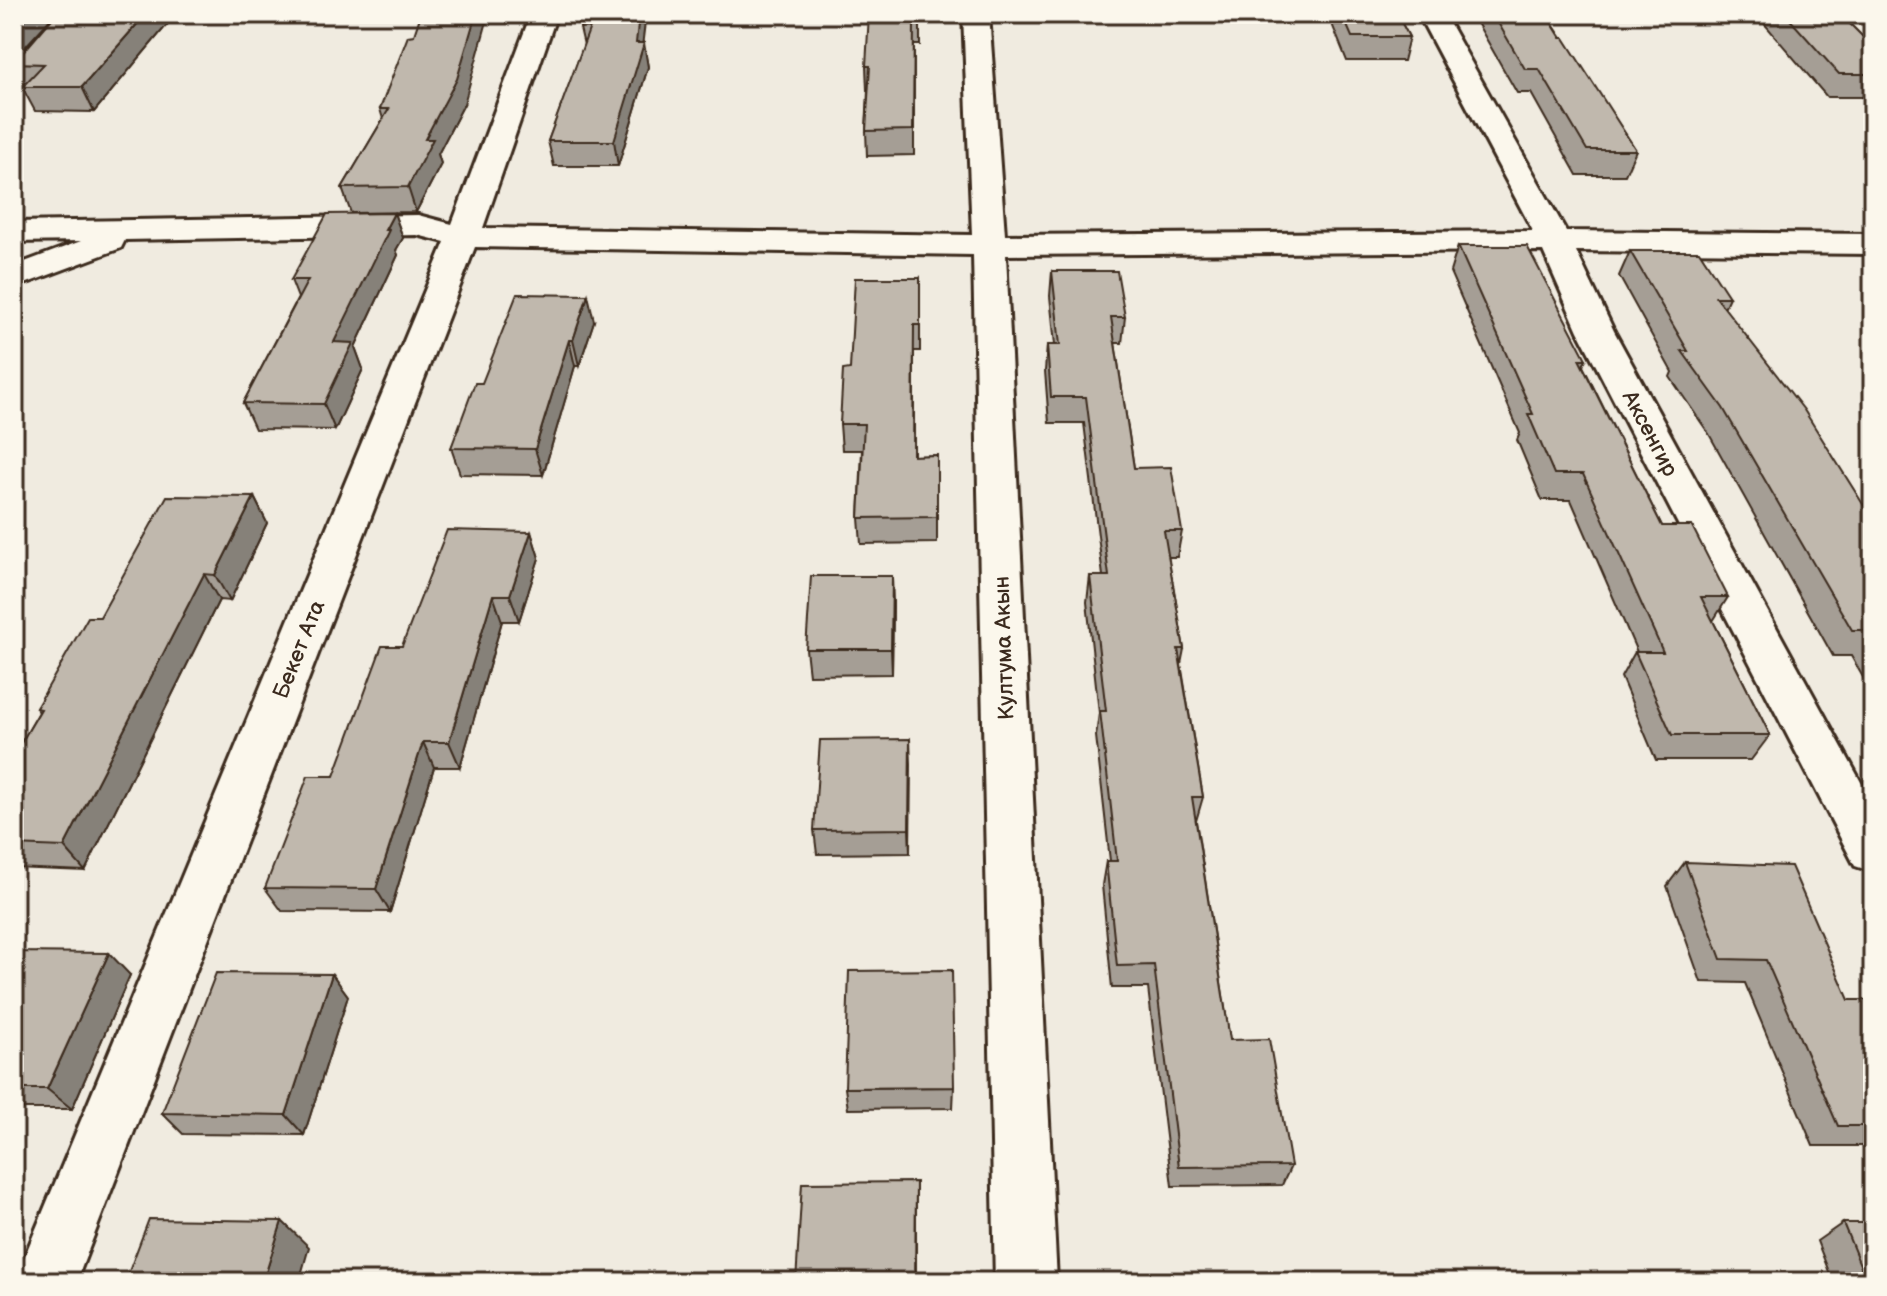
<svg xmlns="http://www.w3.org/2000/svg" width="1887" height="1296" viewBox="0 0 1887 1296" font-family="'Balsamiq Sans',sans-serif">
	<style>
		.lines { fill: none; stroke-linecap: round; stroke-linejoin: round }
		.minor-casing { stroke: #3b2a1e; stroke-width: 6 }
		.minor { fill: #fbf7ec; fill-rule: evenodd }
		.wall { fill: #a59e95; stroke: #3b2a1e; stroke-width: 2 }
		.shaded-wall { fill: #868179; stroke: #3b2a1e; stroke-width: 2 }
		.building { fill: #c0b8ad; stroke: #3b2a1e; stroke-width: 2 }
		.labels { text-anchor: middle; stroke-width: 6; stroke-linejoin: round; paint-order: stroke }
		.street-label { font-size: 22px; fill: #3b2a1e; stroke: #fbf7ec }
	</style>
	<rect width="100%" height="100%" fill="#f0ebe0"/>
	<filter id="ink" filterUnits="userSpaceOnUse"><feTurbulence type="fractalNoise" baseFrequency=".0125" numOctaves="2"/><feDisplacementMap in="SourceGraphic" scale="16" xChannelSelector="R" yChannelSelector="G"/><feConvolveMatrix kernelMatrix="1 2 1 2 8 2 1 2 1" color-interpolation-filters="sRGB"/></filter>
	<g filter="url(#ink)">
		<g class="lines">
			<g class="minor-casing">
				<g id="minor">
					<path d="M59,14h27l-62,72 -10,2v-25z"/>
					<path d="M531,14h26l-74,214 489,7 -9,-221h26l16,221 528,-4 -115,-217h26l122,217 307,3v20l-297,-3 38,80 259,473v68l-18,-6 -277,-535 -35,-80 -537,4 51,1027h-62l-22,-1027 -498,-8 -399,1035h-62l431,-1040 -28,-7 -292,5 -4,8 -107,40v-22l67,-25 -67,1v-20l404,-7 34,9z"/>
				</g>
			</g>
			<use href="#minor" class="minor"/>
		</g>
		<g class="wall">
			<path d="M56,14h120l-82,98 -59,-1 -13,-24 3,-3 -11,-21z"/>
			<path d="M583,14l60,29 5,24 -30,99h-64l-6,-25 36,-96 -4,-17z"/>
			<path d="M920,14v31h-6v110l-47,1 -1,-25 2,-41h-1l-1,-24z"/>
			<path d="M1328,14h69l12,23 -6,24h-56z"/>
			<path d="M1472,14h74l90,136 -11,25h-48l-46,-82h-14z"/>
			<path d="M1756,14h84l33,33v50h-46z"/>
			<path d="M464,104l-26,50 3,10 -25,48 -65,1 -9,-25 41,-69 -3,-10z"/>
			<path d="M394,213l9,25 -7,12 2,5 -43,92 8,22 -28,61 -80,-1 -12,-26 55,-105 -7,-18z"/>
			<path d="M1458,246l128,113 -3,7 79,160 66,71 -15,24 57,114 -19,25h-95l-35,-83 14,-25h2l-66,-152h-29l-25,-60 3,-7 -70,-161z"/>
			<path d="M1630,251l99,46 -5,11 149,212v175l-22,-39h-18l-124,-222 -39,-57 2,-5 -53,-96z"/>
			<path d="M1052,271l73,46 -3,26h-7l19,125 48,63 -5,26h-9l16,92 -3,15 22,133 -7,24 34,219 61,126 -9,19 -110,1 -24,-198h-36l-10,-103 4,-24h4l-14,-125 3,-23 -12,-111 3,-26h13l-19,-153h-35l-4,-52 2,-26h8l-5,-49z"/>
			<path d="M920,278v73h-6v105l23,-1v88l-76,1 -2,-26 3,-68h-20l-2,-26 10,-55z"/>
			<path d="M594,321l-15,45h-4l-32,109 -83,-1 -9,-26 31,-65z"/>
			<path d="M254,497l13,26 -37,78 -11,-1 -134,271 -71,-3v-113l25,-43 -3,-4 64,-91z"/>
			<path d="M531,532l8,26 -20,63h-17l-42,146h-26l-44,145 -108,-1 -17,-23 69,-112 68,-130z"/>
			<path d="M893,602l-1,72 -83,1 -3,-26z"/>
			<path d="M910,739v114l-93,1 -3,-24z"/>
			<path d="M1685,862l164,138h24v146h-60l-68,-163 -44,-1 -34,-96z"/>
			<path d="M14,952l116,23 -58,134h-58z"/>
			<path d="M332,974l16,22 -44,139 -121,-1 -21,-21z"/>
			<path d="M954,1087l-1,21 -105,1 -3,-21z"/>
			<path d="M1843,1223l30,59h-40l-16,-41z"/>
		</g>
		<g class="shaded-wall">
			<path d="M21,14h34l-41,45v-37z"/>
			<path d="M146,14h30l-82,98 -12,-25z"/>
			<path d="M476,14h13l-25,90 -26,50 3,10 -25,48 -8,-25 17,-48z"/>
			<path d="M639,14h7l-4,33 2,-4 4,24 -30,99 -4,-25z"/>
			<path d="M394,213l9,25 -7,12 2,5 -43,92 8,22 -28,61 -11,-26 10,-62 51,-112z"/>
			<path d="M588,295l6,26 -15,45 -6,-26z"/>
			<path d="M569,340l6,26 -32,109 -8,-26z"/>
			<path d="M254,497l13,26 -37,78 -15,-26z"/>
			<path d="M531,532l8,26 -20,63 -9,-26z"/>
			<path d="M204,574l15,26 -134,271 -21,-24z"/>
			<path d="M892,576l1,26 -1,72 -1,-25z"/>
			<path d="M493,595l9,26 -42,146 -11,-25z"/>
			<path d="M910,739l1,25 -1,89 -1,-24z"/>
			<path d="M423,742l11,25 -44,145 -14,-23z"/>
			<path d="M109,953l21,22 -58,134 -25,-20z"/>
			<path d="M332,974l16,22 -44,139 -18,-20z"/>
			<path d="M916,1182v100h-1z"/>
			<path d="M282,1221l27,26 -10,35h-36z"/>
		</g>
		<g class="building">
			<path d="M14,14h7l-7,8z"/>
			<path d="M56,14h90l-64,73h-60l22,-23 -30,-1z"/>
			<path d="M421,14h55l-19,65 -32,60h8l-25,48 -66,1 47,-79h-9l28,-73 6,-1z"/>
			<path d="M583,14h56l-3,29h8l-30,98h-66l42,-114 -10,1z"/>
			<path d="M869,14h51v7h-6l-1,109 -47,1 4,-65h-4z"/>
			<path d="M1342,14h55l12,23h-57z"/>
			<path d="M1493,14h53l15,24h3l72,112h-49l-48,-81h-14z"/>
			<path d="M1785,14h55l33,33v27h-34z"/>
			<path d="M394,213l-9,17h4l-55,112 19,1 -29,61 -81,-1 65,-123h-17l36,-66z"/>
			<path d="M1458,246h69l59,113h-7l83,167h30l36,71h-27l69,138h-98l-37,-83h28l-80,-178h-29l-26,-60h5z"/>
			<path d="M1630,251h69l30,46h-13l88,113 69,110v115l-3,-5h-18l-129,-222 -41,-57h6z"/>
			<path d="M1052,271h65l8,46h-14l23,151 37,-1 11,64h-18l20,118h-6l25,148h-11l38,243 39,-1 22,127 -112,1 -25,-202 -37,1 -11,-105h11l-17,-150h6l-16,-135h19l-23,-179h-35l-4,-52h13z"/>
			<path d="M855,278h65v47h-6l-1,131 24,-1v62l-78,1 5,-94h-24l3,-54 7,-1z"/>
			<path d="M517,294l71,1 -15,45h-4l-34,109 -84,-1 24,-65h7z"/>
			<path d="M167,496l87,1 -39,78 -11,-1 -140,273 -50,-2v-90l27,-46 -5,-1 52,-91h12z"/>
			<path d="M447,530l84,2 -21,63h-17l-44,147h-26l-47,147 -111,-1 43,-112h26l48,-130h20z"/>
			<path d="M811,576h81l-1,73h-85z"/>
			<path d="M910,739l-1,90 -95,1 6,-90z"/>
			<path d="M1685,862l106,4 58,134h24v126h-35l-72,-166 -45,-1z"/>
			<path d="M14,952l95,1 -62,136h-33z"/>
			<path d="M952,970l2,117 -109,1 4,-117z"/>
			<path d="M216,973l116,1 -46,141 -124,-2z"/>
			<path d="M916,1182l-1,100h-119l6,-99z"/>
			<path d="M149,1219l133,2 -19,61h-138z"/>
			<path d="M1843,1223h30v59h-6z"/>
		</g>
	</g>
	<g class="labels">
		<g class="street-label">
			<text transform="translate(1651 433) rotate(62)" y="8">Аксенгир</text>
			<text transform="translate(1003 648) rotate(-92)" y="8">Култума Акын</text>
			<text transform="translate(298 649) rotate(-68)" y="8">Бекет Ата</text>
		</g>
	</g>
	<rect width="1887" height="1296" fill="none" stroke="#fbf7ec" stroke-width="48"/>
	<rect x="24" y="24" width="1839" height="1248" fill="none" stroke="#3b2a1e" stroke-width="3" filter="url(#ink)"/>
</svg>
